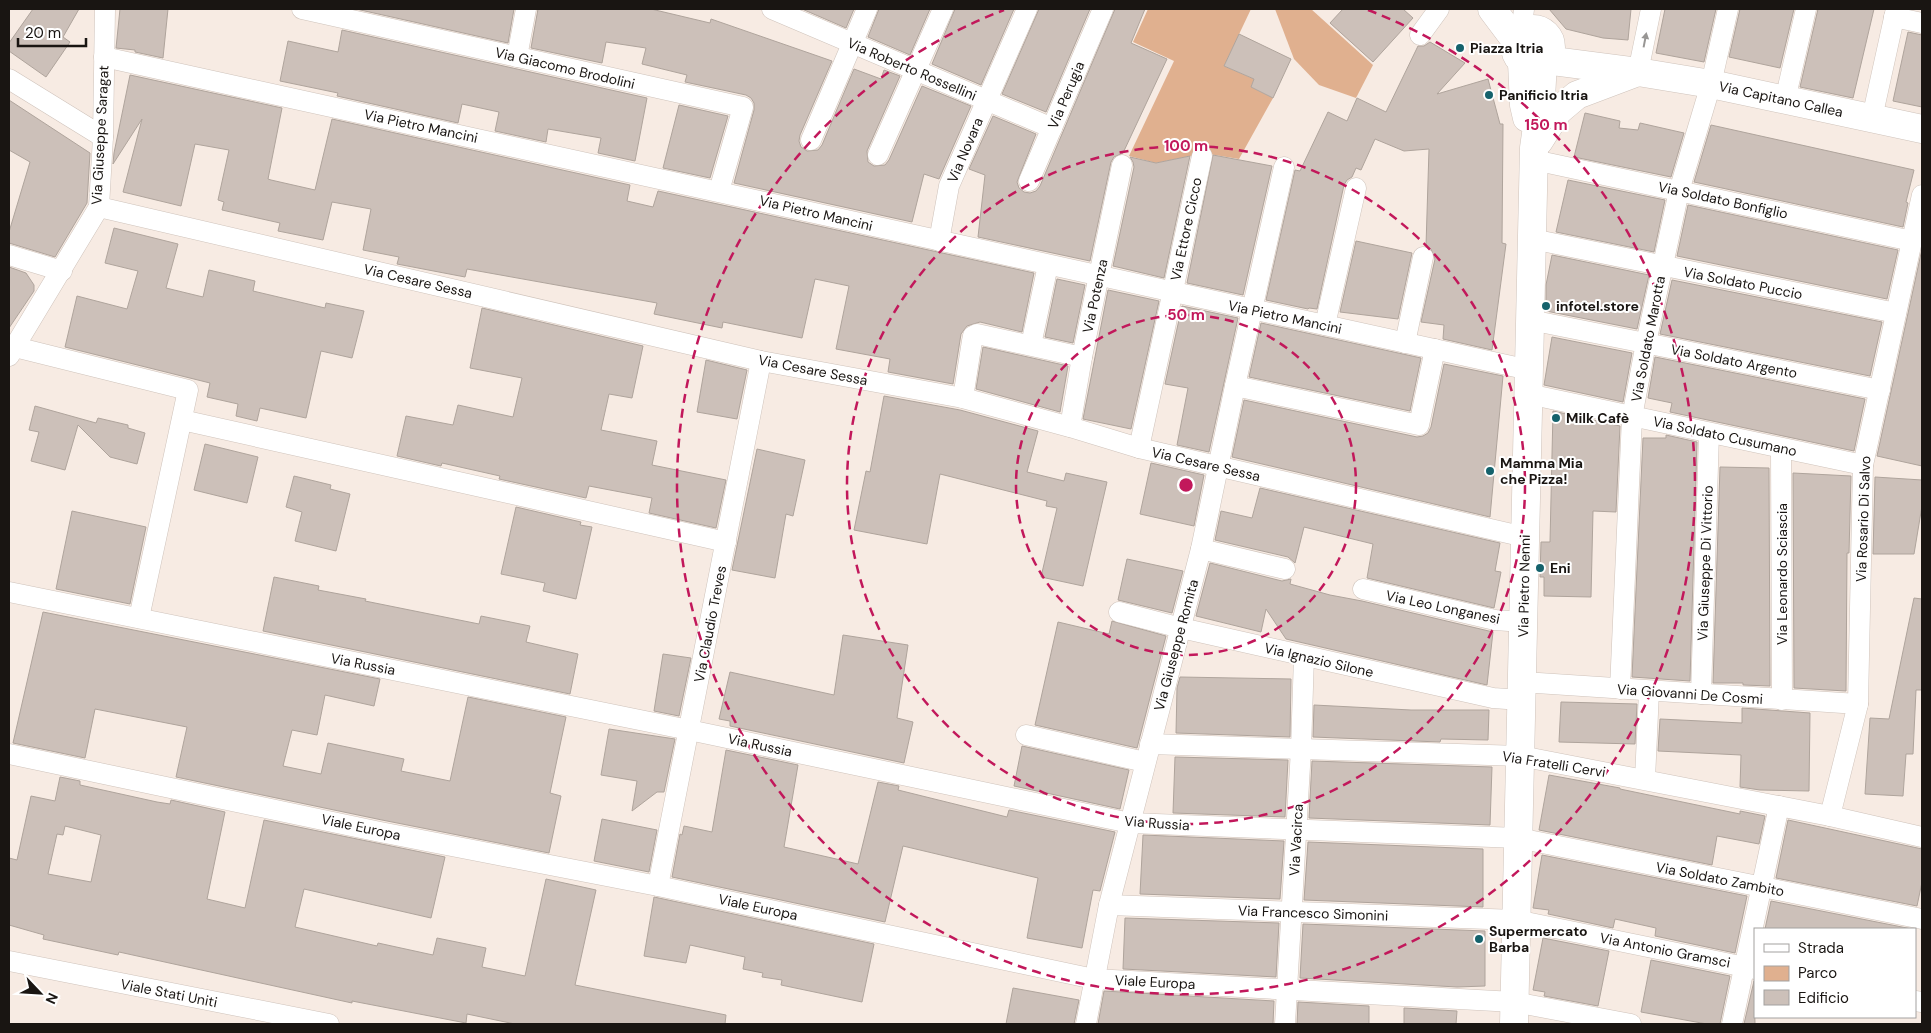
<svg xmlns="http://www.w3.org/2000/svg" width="1931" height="1033" viewBox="0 0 1931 1033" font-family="'DM Sans',sans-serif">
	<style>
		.green { fill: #e0b08f }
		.building { fill: #ccc0b9; stroke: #afa49c; fill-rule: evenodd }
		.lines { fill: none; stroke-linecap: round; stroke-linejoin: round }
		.street-casing { stroke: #cfc3bb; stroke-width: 21 }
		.secondary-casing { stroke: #cfc3bb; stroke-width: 29 }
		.primary-casing { stroke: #cfc3bb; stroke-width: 29 }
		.street { stroke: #fff; stroke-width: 20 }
		.secondary { stroke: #fff; stroke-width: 28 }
		.primary { stroke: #fff; stroke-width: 28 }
		.oneway { fill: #989694 }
		.ring { fill: none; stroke: #c2185b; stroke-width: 2.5; stroke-dasharray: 9 6 }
		.poi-dot { fill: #15626c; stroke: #fff; stroke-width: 2 }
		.labels { text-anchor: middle; stroke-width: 4; stroke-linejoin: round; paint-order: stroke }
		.poi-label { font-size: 14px; font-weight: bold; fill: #191512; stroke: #fff; text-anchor: start }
		.street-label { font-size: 14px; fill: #191512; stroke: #fff }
		.centre { fill: #c2185b; stroke: #fff; stroke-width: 2.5 }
		.ring-label { font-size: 15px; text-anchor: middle; font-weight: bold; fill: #c2185b; stroke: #fff; stroke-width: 4; stroke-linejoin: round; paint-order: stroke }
	</style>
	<rect width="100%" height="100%" fill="#f7ebe3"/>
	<g class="green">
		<path d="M1148,9h103l-27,57 30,13 -3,8 22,11 -34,61 -30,-5 -19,2 -34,7 -27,-7 45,-95 -41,-19z"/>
		<path d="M1275,9h36l62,56 -17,33 -37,-13 -25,-26z"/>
	</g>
	<g class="building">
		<path d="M33,9h46l-16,28 7,5 -24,35 -37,-26v-8z"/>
		<path d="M120,9h48l-5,49 -28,-6v-2l-19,-2z"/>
		<path d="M356,9h158l-6,34z"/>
		<path d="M538,9h113l59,14 1,-4 121,42 -32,74 -1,6 2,6 6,4 11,-1 4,-5 32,-76 27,10 3,-9 16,6 -33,75 1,11 6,4 11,-1 4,-5 33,-74 49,20 -32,73 -15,-5 -12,48 -178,-39 20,-73v-7l-3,-5 -5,-3 -61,-13 2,-7 -45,-11 4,-16 -40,-6 -4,21 -71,-15z"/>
		<path d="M802,9h52l-8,19z"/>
		<path d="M879,9h51l-20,46 -42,-18z"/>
		<path d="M955,9h59l-33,76 -49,-21z"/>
		<path d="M1039,9h51l-44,103 -44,-18z"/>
		<path d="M1115,9h30l-14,34 36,16 -44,94 -9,4 -3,5 -21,99 -112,-24 7,-62 -16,-6 24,-53 43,18 -19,48 2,6 5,4 6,1 6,-2 4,-5z"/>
		<path d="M1343,9h60l10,9 -40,44 -43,-39z"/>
		<path d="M1549,9h82l-3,31 -25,-2 -37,-9z"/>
		<path d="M1665,9h51l-12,53 -48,-9z"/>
		<path d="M1740,9h54l-14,59 -51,-11z"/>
		<path d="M1818,9h56l-21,89 -53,-11z"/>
		<path d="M342,30l305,68 -12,63 -37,-8 3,-15 -53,-9 -2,13 -51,-11 4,-19 -37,-8 -4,19 -121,-27 1,-3 -58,-12 8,-40 50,11z"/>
		<path d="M1908,32l14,3v72l-29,-6z"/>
		<path d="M1239,34l52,25 -18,39 -22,-11 3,-8 -30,-13z"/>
		<path d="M1430,42l35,21 -28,31 51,-15 12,45h3l-1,119 4,1 -14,106 -49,-11 1,-14 -23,-3 14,-63 -4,-10 -5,-3 3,-97 -25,2 -29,-12 -14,31 -5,-2 -4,9 -5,3 -3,5 -27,124 -8,-1 -1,1 -42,-9 29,-130 5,1 28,-59 19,9 10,-23 29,14 32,-66h6z"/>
		<path d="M130,75l152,33 -14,71 3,1 44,10 17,-71 298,66 -3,16 26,6 5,-16 376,82 -12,59 -42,-10 -13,4 -6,8 -8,50 -65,-12 2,-13 -54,-10 13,-63 -34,-7 -13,59 -79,-16 -1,6 -68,-14 3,-11 -190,-34 -2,8 -68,-13 2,-7 -36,-7 8,-41 -39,-7 -9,38 -45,-9 2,-8 -58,-13 2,-8 -6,-2 11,-50 -34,-6 -14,62 -58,-14 19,-73 -29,45 1,-11z"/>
		<path d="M9,100l81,53 -3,50 -32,54 -46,-14v-11l21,-70 -21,-12z"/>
		<path d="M679,105l49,11 -18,62 -47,-10z"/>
		<path d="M1585,113l35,8 -1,7 19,2 2,-7 44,10 -13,44 -97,-20z"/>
		<path d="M1711,125l203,45 -8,32 2,1 -5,24 -209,-45z"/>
		<path d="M1213,155l59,11 -29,129 -56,-12z"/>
		<path d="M1190,156l-26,122 -51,-12 21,-99 -1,-5 -3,-5 26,6z"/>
		<path d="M1568,180l97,20 -11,52 -98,-20z"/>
		<path d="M1688,205l210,45 -11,49 -210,-43z"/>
		<path d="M114,228l64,16 -12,44 37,9 6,-27 46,11 -2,10 72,17 1,-5 38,8 -12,47 -31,-7 -15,67 -46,-10 -3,13 -21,-5 2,-12 -31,-7 3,-14 -145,-36 12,-51 50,13 11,-38 -33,-8z"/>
		<path d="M1356,241l56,12 -14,66 -58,-7z"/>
		<path d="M1922,249v217l-45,-10z"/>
		<path d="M1552,255l97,20 -12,54 -91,-18v-26z"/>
		<path d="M9,267l17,6 8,12v6l-25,37z"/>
		<path d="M1057,279l28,6 -12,58 -28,-6z"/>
		<path d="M1672,280l210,42 -12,54 -210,-42z"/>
		<path d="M1108,290l51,11 -28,128 -48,-10z"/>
		<path d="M1182,306l56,12 -29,134 -32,-7 11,-57 -23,-4z"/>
		<path d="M482,308l161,38 -11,52 -23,-4 -8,36 56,11 -5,24 74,15 -10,48 -67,-15 3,-15 -63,-12 -3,12 -87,-19 1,-3 -58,-13 -1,3 -44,-10 9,-40 47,9 5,-20 55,12 9,-39 -52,-10z"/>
		<path d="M1261,323l160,35 -11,53 -161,-34z"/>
		<path d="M1552,337l80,16 -9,49 -79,-17z"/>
		<path d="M983,347l85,19 -8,46 -84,-23z"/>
		<path d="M1655,357l210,42 -11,52 -184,-39 2,-9 -24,-5z"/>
		<path d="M706,360l41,10 -10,49 -40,-7z"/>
		<path d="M1444,364l59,12 -13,141 -258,-60 12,-57 173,37 6,-1 5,-3 3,-6z"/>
		<path d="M884,396l76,14 78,21 -11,41 37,9 2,-8 41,9 -24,104 -42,-9 16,-69 -11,-2 1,-5 -107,-27 -13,70 -73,-14 12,-59 4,1z"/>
		<path d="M35,406l61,17 2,-5 30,7v3l17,5 -8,31 -27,-7 -32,-32 -13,45 -34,-9 8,-29 -10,-2z"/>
		<path d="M1553,411l67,15 -4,86 -23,-1 -2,86 -47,-1v-19h-4l1,-35h9z"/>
		<path d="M1666,435l31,7 -7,239 -58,-4 11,-239h23z"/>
		<path d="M205,444l53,13 -11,46 -53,-13z"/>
		<path d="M757,449l48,11 -12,56 -7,-2 -11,64 -43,-8z"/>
		<path d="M1151,463l53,12 -10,51 -54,-12z"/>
		<path d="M1720,467l49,1 1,218 -27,-1v-2h-30z"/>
		<path d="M1793,473l58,3 -2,77h-2l-1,138 -52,-3z"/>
		<path d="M294,476l37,9 -1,4 20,5 -14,57 -41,-10 7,-29 -16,-5z"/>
		<path d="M1875,477l47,3v26l-8,48h-41z"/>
		<path d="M1260,488l240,55 -5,28 6,1 -7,36 -127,-30 6,-34 -69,-17 -9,36 -7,-6 -73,-17 6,-29 31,7z"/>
		<path d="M516,507l65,15 -1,3 12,2 -16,72 -33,-8 2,-8 -44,-9z"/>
		<path d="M72,511l74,16 -16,77 -74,-15z"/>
		<path d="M1127,559l56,12 -11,42 -54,-13z"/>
		<path d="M1210,563l72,18 9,-2 -1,5 40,11 32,6 131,31 -6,53 -201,-46 -20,-30 -5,23 -65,-16z"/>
		<path d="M274,577l45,9 -1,4 48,9 -1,2 114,23 2,-8 49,10 -4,16 52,12 -8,40 -307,-63z"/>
		<path d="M1914,598l8,1v91h-6l-3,64h-7l-3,42 -38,-2 5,-76 19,1z"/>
		<path d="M43,612l337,67 -6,27 -49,-11 -8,40 -25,-5 -9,36 38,8 7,-31 76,16 -3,12 49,10 18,-84 98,20 -16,76 11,3 -12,57 -167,-33 -206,-43 11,-50 -92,-18 -10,49 -72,-15z"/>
		<path d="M1112,621l54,15 -29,112 -102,-23 23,-103 51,12z"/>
		<path d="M843,635l65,10 -11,73 16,4 -9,41 -174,-37v-5l-11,-2 11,-47 104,23z"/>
		<path d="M663,654l28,4 -12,58 -25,-5z"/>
		<path d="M1180,677l111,2 -1,58 -114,-4 1,-45z"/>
		<path d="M1561,702l76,2 -2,40 -76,-2z"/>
		<path d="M1314,705l97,5h78l-1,30 -47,-1 -1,3 -127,-5z"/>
		<path d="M1742,708l68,5 -1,78 -49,-1 -20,-3 1,-32 -83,-4 2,-32 82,4z"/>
		<path d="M609,729l66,10 -11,53h-7l-25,19 5,-30 -36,-6z"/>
		<path d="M1022,746l107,24 -9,39 -106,-23z"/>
		<path d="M726,750l72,15 -14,82 74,17 20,-82 21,4 -1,4 109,27 2,-7 106,22 -15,59 -7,-1 -11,58 -55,-10 11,-60 -135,-32 -18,76 -213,-45 8,-43 2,1 2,-9 28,6z"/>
		<path d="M1175,757l113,3 -3,57 -112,-4z"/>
		<path d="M1312,761l180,6 -2,58 -181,-7z"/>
		<path d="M1549,775l71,13v1l120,25v-3l25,5 -6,28 -42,-8 -5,29 -173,-35z"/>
		<path d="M60,777l20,4v4l77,17 13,2 1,-4 54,12 -18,87 38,9 19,-88 181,37 -14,61 -127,-29 -9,38 82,19 1,-3 55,12 4,-17 49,10 -4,19 43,9 21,-97 50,11 -21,95 151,30 -1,9h-210l-48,-10 -1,9 -114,-22v2l-233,-51 -1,3 -75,-16 1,-4 -35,-10v-67l8,2 14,-64 24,5zM65,826l36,9 -10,47 -43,-8 9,-40 6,1z"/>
		<path d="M602,819l55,11 -8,42 -55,-11z"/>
		<path d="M1788,820l134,29v33l-5,24 -141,-28z"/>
		<path d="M1143,835l141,6 -4,58 -140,-5z"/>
		<path d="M1308,842l175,7v58l-179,-7z"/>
		<path d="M1542,855l205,41 -12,57 -80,-17 1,-8 -41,-9 -2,9 -65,-14 1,-4 -16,-2z"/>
		<path d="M654,897l220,47 -12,58 -81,-17 1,-5 -20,-3 1,-4 -20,-4 2,-12 -55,-12 -4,18 -42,-7z"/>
		<path d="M1771,901l141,28h-147z"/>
		<path d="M1125,918l154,5 -3,54 -153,-8z"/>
		<path d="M1303,924l182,7v55l-28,1 -157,-9z"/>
		<path d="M1543,938l66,13 -11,55 -54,-10 1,-4 -12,-2z"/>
		<path d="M1651,960l79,16 -10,48h-13l-66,-12z"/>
		<path d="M1754,981l1,43h-11z"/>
		<path d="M1013,988l66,12 -5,24h-68z"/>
		<path d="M1104,991l170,10 -1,23h-175z"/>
		<path d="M1298,1002l71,4v18h-72z"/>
		<path d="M1404,1008l53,3 -1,13h-52z"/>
	</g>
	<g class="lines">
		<g class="street-casing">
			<g id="street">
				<path d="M302,9l441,98 -24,84"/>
				<path d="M772,9l280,119"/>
				<path d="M1894,17l28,6"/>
				<path d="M1521,34l3,-25"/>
				<path d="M1420,35l19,-26"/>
				<path d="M104,57l1425,313"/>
				<path d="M517,57l9,-48"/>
				<path d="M1638,72l13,-63"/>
				<path d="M9,79l94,58"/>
				<path d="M1785,100l21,-91"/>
				<path d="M1872,118l24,-109"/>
				<path d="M811,140l56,-131"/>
				<path d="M878,155l65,-146"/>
				<path d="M1534,160l378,81"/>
				<path d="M1029,181l74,-172"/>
				<path d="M99,207l662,154 202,37 107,29 69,21 386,89"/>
				<path d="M1532,239l364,74"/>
				<path d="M939,241l10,-55 78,-177"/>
				<path d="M9,255l53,16"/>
				<path d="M1530,320l350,70"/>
				<path d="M1325,325l31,-137"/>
				<path d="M1405,343l18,-86"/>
				<path d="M1031,345l17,-80"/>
				<path d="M15,347l173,43 -49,228"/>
				<path d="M9,356l90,-149 4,-70 2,-128"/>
				<path d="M1235,386l184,39 16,-76"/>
				<path d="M1528,394l335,71"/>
				<path d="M963,398l9,-57 1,-5 4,-2 105,23"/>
				<path d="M182,420l544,122"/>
				<path d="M1070,427l12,-70 40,-192"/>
				<path d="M1139,448l63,-292"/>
				<path d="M1781,448l1,252"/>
				<path d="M1201,549l84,20"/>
				<path d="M1363,589l132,31 28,2"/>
				<path d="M9,592l680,138 441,93 388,15 404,81"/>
				<path d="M1119,612l62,16 312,70 28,2"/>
				<path d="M1522,682l336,22"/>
				<path d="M1620,689l12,-272 14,-74 33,-152 32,-107 17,-75"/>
				<path d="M1701,694l8,-261"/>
				<path d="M1026,735l119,27"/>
				<path d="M1150,744l370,12 310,60 92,21"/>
				<path d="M9,754l371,78 278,54 436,93 420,23 117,22"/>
				<path d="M1645,779l4,-88"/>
				<path d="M1830,816l28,-112 5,-239 59,-270"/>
				<path d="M658,886l103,-525"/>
				<path d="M1109,905l407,15 239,49"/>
				<path d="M9,961l320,63"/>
				<path d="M1915,1001l7,1"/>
				<path d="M1086,1024l23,-119 92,-356 34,-163 49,-219"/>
				<path d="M1285,1024l16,-275 3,-93"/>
				<path d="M1732,1024l47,-218"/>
			</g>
		</g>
		<g class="secondary-casing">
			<g id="secondary">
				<path d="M1522,62l2,43 3,13"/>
				<path d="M1539,141l19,-30 19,-16 61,-23"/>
				<path d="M1514,1024l20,-876 7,-50 2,-36"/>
			</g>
		</g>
		<g class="primary-casing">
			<g id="primary">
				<path d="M1492,9l24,32"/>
				<circle cx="1533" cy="47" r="18"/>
				<path d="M1545,60l93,12 73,12 211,45"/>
			</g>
		</g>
		<use href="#street" class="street"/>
		<use href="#secondary" class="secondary"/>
		<use href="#primary" class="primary"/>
	</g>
	<defs><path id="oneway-solid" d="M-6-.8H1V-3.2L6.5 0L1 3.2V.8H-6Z" transform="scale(1.25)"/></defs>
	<use class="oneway" href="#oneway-solid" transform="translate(1645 40) rotate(-79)"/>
	<g class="ring">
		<circle cx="1186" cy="485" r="170"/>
		<circle cx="1186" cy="485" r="339"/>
		<path d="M1368 10A509 509 0 1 1 1004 10"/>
	</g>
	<g class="poi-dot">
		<circle cx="1460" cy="48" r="5"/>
		<circle cx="1489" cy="95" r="5"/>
		<circle cx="1546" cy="306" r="5"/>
		<circle cx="1556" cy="418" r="5"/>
		<circle cx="1490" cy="471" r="5"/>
		<circle cx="1540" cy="568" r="5"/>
		<circle cx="1479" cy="939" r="5"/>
	</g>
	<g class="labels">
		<g class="poi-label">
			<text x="1470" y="53">Piazza Itria</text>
			<text x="1499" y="100">Panificio Itria</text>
			<text x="1556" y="311">infotel.store</text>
			<text x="1566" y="423">Milk Cafè</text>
			<text x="1500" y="468">Mamma Mia<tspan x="1500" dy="16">che Pizza!</tspan></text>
			<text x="1550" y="573">Eni</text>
			<text x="1489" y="936">Supermercato<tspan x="1489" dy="16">Barba</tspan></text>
		</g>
		<g class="street-label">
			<text transform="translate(565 68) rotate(13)" y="5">Via Giacomo Brodolini</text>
			<text transform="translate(912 69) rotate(23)" y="5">Via Roberto Rossellini</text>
			<text transform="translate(1066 95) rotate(-67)" y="5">Via Perugia</text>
			<text transform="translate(1781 99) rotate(12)" y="5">Via Capitano Callea</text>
			<text transform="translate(421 126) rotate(12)" y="5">Via Pietro Mancini</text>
			<text transform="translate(100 135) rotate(-87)" y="5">Via Giuseppe Saragat</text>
			<text transform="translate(965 150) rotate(-67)" y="5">Via Novara</text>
			<text transform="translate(1723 200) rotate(12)" y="5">Via Soldato Bonfiglio</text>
			<text transform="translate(816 213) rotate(13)" y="5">Via Pietro Mancini</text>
			<text transform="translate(1186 229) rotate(-78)" y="5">Via Ettore Cicco</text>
			<text transform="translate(418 281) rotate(13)" y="5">Via Cesare Sessa</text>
			<text transform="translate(1743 283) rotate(11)" y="5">Via Soldato Puccio</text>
			<text transform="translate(1095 296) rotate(-78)" y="5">Via Potenza</text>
			<text transform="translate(1285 317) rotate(12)" y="5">Via Pietro Mancini</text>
			<text transform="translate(1648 339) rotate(-79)" y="5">Via Soldato Marotta</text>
			<text transform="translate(1734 361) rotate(11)" y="5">Via Soldato Argento</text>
			<text transform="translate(813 370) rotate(11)" y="5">Via Cesare Sessa</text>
			<text transform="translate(1725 436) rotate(12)" y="5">Via Soldato Cusumano</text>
			<text transform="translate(1206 464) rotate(13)" y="5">Via Cesare Sessa</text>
			<text transform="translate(1863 519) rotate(-88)" y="5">Via Rosario Di Salvo</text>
			<text transform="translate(1705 563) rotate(-88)" y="5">Via Giuseppe Di Vittorio</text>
			<text transform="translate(1782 574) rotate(-90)" y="5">Via Leonardo Sciascia</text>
			<text transform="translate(1524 586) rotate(-89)" y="5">Via Pietro Nenni</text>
			<text transform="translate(1443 607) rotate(12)" y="5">Via Leo Longanesi</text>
			<text transform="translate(710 624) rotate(-79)" y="5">Via Claudio Treves</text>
			<text transform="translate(1176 645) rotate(-75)" y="5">Via Giuseppe Romita</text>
			<text transform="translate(1319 660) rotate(13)" y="5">Via Ignazio Silone</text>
			<text transform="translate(363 664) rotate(11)" y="5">Via Russia</text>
			<text transform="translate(1690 694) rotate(4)" y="5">Via Giovanni De Cosmi</text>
			<text transform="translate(760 745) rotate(12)" y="5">Via Russia</text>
			<text transform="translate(1554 764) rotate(9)" y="5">Via Fratelli Cervi</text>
			<text transform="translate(1157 823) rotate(4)" y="5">Via Russia</text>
			<text transform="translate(361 827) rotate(12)" y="5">Viale Europa</text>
			<text transform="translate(1296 840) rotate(-87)" y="5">Via Vacirca</text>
			<text transform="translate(1720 879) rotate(11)" y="5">Via Soldato Zambito</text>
			<text transform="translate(758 907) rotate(12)" y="5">Viale Europa</text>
			<text transform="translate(1313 913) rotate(2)" y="5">Via Francesco Simonini</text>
			<text transform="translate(1665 950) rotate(11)" y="5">Via Antonio Gramsci</text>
			<text transform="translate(1155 982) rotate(3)" y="5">Viale Europa</text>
			<text transform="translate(169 993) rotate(11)" y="5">Viale Stati Uniti</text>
		</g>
	</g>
	<circle cx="1186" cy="485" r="8" class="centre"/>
	<g class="ring-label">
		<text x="1546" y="130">150 m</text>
		<text x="1186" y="151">100 m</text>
		<text x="1186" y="320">50 m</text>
	</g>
	<rect width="1931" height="1033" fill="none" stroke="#191512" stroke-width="20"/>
	<rect x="1754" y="928" width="162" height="90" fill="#ffffff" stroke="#a3a1a0"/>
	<rect x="1764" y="944" width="25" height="8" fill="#ffffff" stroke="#a3a1a0"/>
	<text x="1798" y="953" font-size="15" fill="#191512">Strada</text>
	<rect x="1764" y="966" width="25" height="15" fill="#e0b08f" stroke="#a3a1a0"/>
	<text x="1798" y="978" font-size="15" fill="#191512">Parco</text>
	<rect x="1764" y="990" width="25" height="15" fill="#ccc0b9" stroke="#a3a1a0"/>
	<text x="1798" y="1003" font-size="15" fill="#191512">Edificio</text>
	<g transform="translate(40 993) rotate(115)" stroke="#ffffff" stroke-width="4" paint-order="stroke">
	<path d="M0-4L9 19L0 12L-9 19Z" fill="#191512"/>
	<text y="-8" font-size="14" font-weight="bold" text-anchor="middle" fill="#191512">N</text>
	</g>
	<path d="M18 38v8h68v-8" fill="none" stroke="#191512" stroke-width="2.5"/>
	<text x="25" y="38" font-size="15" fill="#191512" stroke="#ffffff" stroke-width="4" paint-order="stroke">20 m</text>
</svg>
